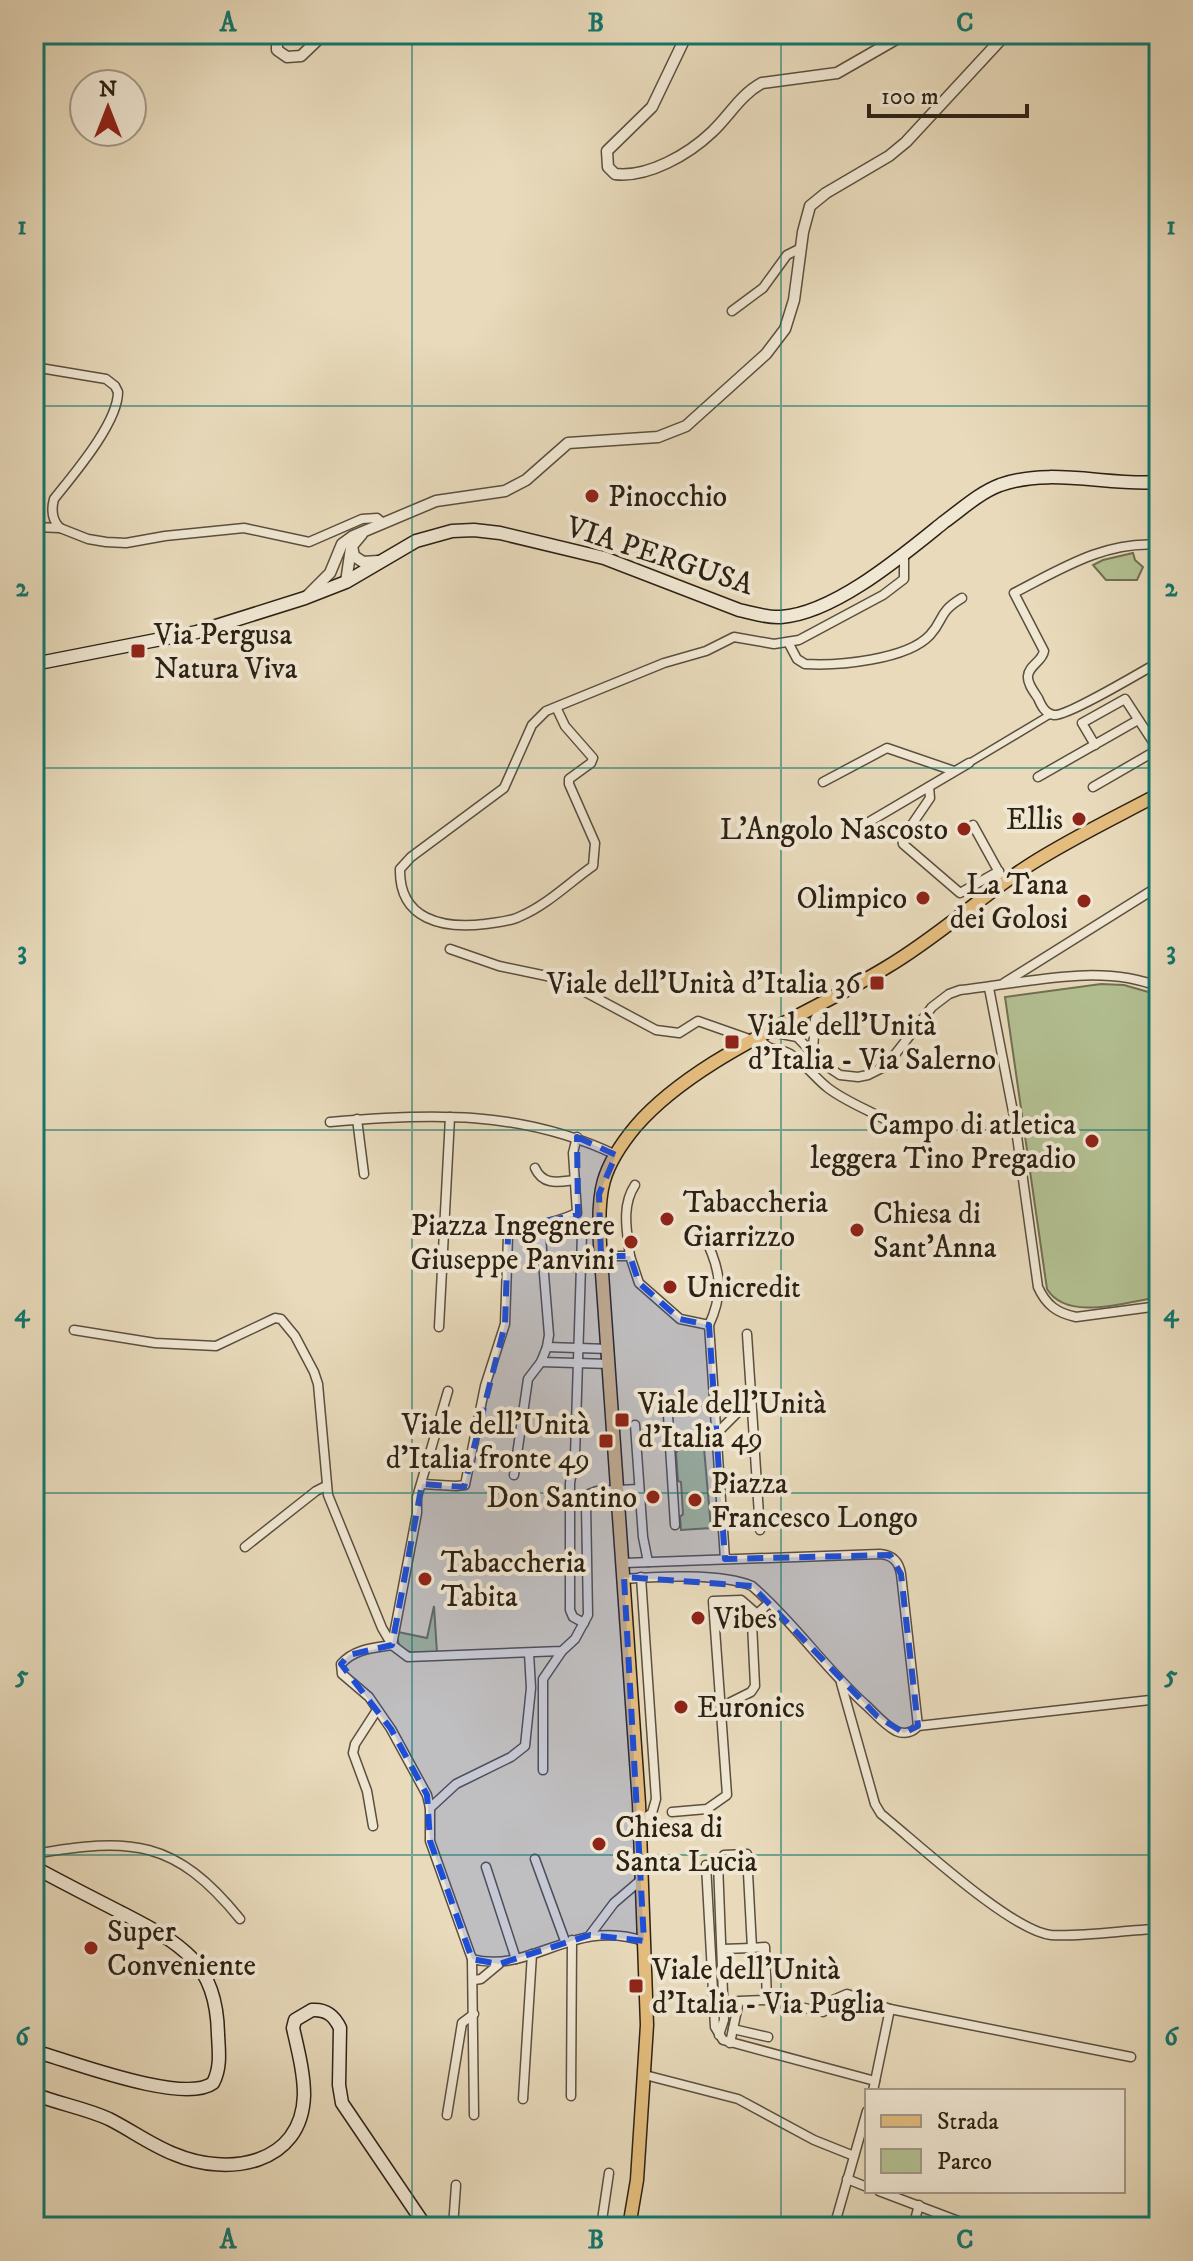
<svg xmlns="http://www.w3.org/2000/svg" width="1193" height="2261" viewBox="0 0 1193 2261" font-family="'IM FELL DW Pica',serif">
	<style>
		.green { fill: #b3c092; stroke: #707053; stroke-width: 2 }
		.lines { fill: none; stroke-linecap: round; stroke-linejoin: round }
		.pedestrian-casing { stroke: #5b4f3e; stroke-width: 9 }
		.minor-casing { stroke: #5b4f3e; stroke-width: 11 }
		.tertiary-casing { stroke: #5b4f3e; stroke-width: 13 }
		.secondary-casing { stroke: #2c2114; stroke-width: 15 }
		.primary-casing { stroke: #2c2114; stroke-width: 15 }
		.pedestrian { stroke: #f0e7d3; stroke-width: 6 }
		.minor { stroke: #f0e7d3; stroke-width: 8 }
		.tertiary { stroke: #f0e7d3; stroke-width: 10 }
		.secondary { stroke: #f0e7d3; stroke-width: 12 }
		.primary { stroke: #e4bd7e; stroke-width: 12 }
		.marked { fill: #1d4ed8; fill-opacity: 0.2; stroke: #1d4ed8; stroke-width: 6; stroke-dasharray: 16 10; stroke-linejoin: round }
		.grid { fill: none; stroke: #0f766e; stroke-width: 2; stroke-opacity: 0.55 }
		.poi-dot { fill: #8f2418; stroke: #f0e7d3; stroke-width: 3 }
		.labels { text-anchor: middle; stroke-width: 8; stroke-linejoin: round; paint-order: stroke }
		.poi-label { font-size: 30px; fill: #2c2114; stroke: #f0e7d3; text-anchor: start }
		.street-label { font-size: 30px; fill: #2c2114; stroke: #f0e7d3 }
		.neatline { fill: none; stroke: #0f766e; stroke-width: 3 }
		.grid-label { font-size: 26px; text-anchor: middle; font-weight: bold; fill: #0f766e }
	</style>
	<rect width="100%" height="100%" fill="#e8dabb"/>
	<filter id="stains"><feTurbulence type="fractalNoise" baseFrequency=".0025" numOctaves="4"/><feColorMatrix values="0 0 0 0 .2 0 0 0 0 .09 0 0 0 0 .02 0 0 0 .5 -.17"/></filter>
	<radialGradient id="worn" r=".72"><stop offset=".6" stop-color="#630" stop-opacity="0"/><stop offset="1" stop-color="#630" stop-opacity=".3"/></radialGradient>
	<g class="green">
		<path d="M1133,553l2,7 8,7 -6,13h-31l-13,-15 10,-5z"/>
		<path d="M1101,984l23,1 35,10v302c-33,5 -92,25 -112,-8l-42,-292z"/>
		<path d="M704,1448l7,80 -30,2 -1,-13 3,-3 -2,-32 -3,-1 -2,-28 2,-3z"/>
		<path d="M434,1606l3,47c-18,0 -43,4 -39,-21l29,6z"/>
	</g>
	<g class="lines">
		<g class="pedestrian-casing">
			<path id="pedestrian" d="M969,763l82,-49"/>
		</g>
		<g class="minor-casing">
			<g id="minor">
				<path d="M732,311l31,-23 24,-33 14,-7"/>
				<path d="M34,367l72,12 9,7 3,6c0,31 -45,83 -64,107 -3,11 -2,21 6,29"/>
				<path d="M34,527l26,1 28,11 18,3 20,1 39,-7 79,-8 65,14 53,-23 15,-1 6,5"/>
				<path d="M1159,545c-53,-5 -100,25 -145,48l30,58c-2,11 -15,14 -16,25 -1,7 6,16 10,22 3,7 7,16 16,17 12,2 89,-44 105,-53"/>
				<path d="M788,642l9,17 8,5c32,2 102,-4 125,-29 15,-16 7,-22 32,-37"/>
				<path d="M556,707l9,19 28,32 -2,5 -22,16v5l26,59 -2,23c-23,16 -46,39 -72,50 -11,6 -24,6 -36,8 -42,5 -86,-4 -85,-55l11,-12 93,-69 28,-63 14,-14 118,-48 42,-12 28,-14 40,7 25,-4 84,-45 21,-16v-25"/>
				<path d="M1095,745l-13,-22 43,-24 34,52"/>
				<path d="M1038,777l100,-57"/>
				<path d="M823,782l64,-34 67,23"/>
				<path d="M929,787l1,11 -28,41 1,5 57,49 39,-22"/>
				<path d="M1093,787l64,-37"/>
				<path d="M973,825l27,49"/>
				<path d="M857,829l112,-66"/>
				<path d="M450,949l49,17 62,13 95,51 23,3 19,-12 54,19"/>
				<path d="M1004,983l155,-97"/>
				<path d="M989,988l26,134 23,165c8,18 19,26 38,30l83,-11"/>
				<path d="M771,1032l26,5 25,26 18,12 18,2 10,-2 18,-9 46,-59 17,-13 11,-4c62,-6 140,-28 199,-3"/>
				<path d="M758,1037c15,19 17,8 32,17 15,9 25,24 38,34 17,13 38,21 56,31"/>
				<path d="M813,1051l2,-32 9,-16"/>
				<path d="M357,1119l7,55"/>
				<path d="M330,1122c100,-9 192,-12 286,33"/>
				<path d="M535,1168c8,18 24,14 40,12"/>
				<path d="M582,1234l-7,222 -5,27v127l3,7 11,6"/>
				<path d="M703,1234c17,33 22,57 6,91l16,234"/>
				<path d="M601,1256h29c-3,-24 -9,-50 5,-71"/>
				<path d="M630,1256l9,27 41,36 29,6"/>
				<path d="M439,1327l11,-210"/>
				<path d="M74,1330l81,13 61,3 59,-28 6,1 14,17 19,36 4,12 10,111 54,133 10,17c-19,3 -38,4 -51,19l1,10 27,23 22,32 36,66 3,13v33l42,118 2,156"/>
				<path d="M747,1334l13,196"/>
				<path d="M547,1347l62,2"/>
				<path d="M541,1362l69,2"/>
				<path d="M448,1391l-31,106v16l-25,132 16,12 154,-6 13,-12 13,-24 -2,-111 3,-10 8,-3 42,-2"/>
				<path d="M668,1415l7,110"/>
				<path d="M635,1425l8,112 5,25"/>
				<path d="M717,1433l34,-34"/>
				<path d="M670,1444l47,-3"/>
				<path d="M514,1475l14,-96 13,-17 6,-15 2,-12 -9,-110"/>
				<path d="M422,1484l34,2 9,-1 20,-99 20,-62 3,-88c8,-12 16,-9 30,-11 12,-2 28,-7 39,-12l-4,-60 4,-16"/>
				<path d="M245,1547l71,-56 10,-5"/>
				<path d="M624,1563l256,-9c13,1 19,8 21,20l17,152 241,-27"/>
				<path d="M624,1579c33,-3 99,-6 128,7 42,36 74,84 116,121 8,8 18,19 28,24 9,4 17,1 22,-5"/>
				<path d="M841,1683l34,121 6,10c35,28 130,117 170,121 30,2 75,-5 106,-6"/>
				<path d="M721,1707l30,-15 4,-6 -3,-63 5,-9 12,-11"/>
				<path d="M543,1770v-91l19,-28"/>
				<path d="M430,1808l26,-24 55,-27 14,-11 6,-58 -2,-35"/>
				<path d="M672,1812l35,-3 20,-14 -14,-194 28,-1 16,14"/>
				<path d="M640,1821l12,-8 4,-14 -15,-222"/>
				<path d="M373,1826l-6,-35 -14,-38 2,-9 22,-34"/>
				<path d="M34,1854c97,-17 141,-15 206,65"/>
				<path d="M535,1859l30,82"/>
				<path d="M706,1865l9,162 8,13 152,41"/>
				<path d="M486,1867l30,92"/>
				<path d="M590,1935l24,-32 28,-24"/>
				<path d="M722,1949l30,-1"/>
				<path d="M472,1959c59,16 101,-42 172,-18"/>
				<path d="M474,1980l7,-1 18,-15"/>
				<path d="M800,2007l23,5 10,-12 14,-6 43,15 241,48"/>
				<path d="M733,2029l35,8"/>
				<path d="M719,2035l5,-15 -6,-157 6,-8 23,-1 5,94 13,-1 2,53 -28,1 -9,42"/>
				<path d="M645,2075l93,24 76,41 40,16"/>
				<path d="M873,2091l17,-82"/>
				<path d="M571,2096l1,-156"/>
				<path d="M523,2099l9,-145"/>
				<path d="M447,2115l15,-92 12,-9"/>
				<path d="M847,2179l20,8"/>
				<path d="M879,2191l95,36"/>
				<path d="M453,2227l3,-42"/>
				<path d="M601,2227l8,-54"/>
				<path d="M834,2227l33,-116"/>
				<path d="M913,2227l6,-22"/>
			</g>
		</g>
		<g class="tertiary-casing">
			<g id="tertiary">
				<path d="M277,34v16l10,7 14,-1 23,-22"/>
				<path d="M687,34l-35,73 -45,44 1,16 7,7c33,4 74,-20 97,-42 18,-17 28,-37 50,-49l75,-10 68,-39"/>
				<path d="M362,534l-10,12 2,10 9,6 15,-1"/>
				<path d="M346,582l5,-34"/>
				<path d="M307,596l23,-23 12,-29 11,-8 83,-35 69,-10 21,-11 42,-37 90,-6 28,-11 80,-72 19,-25 9,-29 9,-68 7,-26 16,-13 63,-37 17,-14 100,-108"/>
			</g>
		</g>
		<g class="secondary-casing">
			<g id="secondary">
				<path d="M34,664l163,-32 108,-34 41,-16 70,-41 36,-10 22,-1 26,3 104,25 135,52c14,3 28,8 42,7 54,-4 122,-62 163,-95 18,-13 35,-29 56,-37 51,-18 107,1 159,-3"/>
				<path d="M34,1325l3,24 -3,11"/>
				<path d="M34,1867c29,16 59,31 88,46 58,30 95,49 96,122 1,17 3,33 -5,48 -28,21 -135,-19 -169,-29h-10"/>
				<path d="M34,2094c25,10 51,14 75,25 22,11 42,26 65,35 54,23 128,11 130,-59 0,-22 -6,-45 -11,-67l2,-8 17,-10c14,-1 22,5 28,18l-1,57 3,18 84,124"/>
			</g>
		</g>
		<g class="primary-casing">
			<path id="primary" d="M629,2227l8,-47 10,-155 -8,-221 -39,-560c-3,-52 1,-76 36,-118 60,-69 173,-111 251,-159 51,-30 94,-71 144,-103 41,-26 85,-47 128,-70"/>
		</g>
		<use href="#pedestrian" class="pedestrian"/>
		<use href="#minor" class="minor"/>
		<use href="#tertiary" class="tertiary"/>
		<use href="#secondary" class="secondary"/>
		<use href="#primary" class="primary"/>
	</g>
	<path class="marked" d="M577,1137l39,18 -17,39 2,62h29l9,27 41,36 29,6 16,234 165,-4 11,19 17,152 -14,7 -27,-17 -125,-130 -128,-9 20,364 -54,-6 -91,29 -27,-5 -42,-118 -3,-46 -36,-66 -50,-65 8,-9 43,-10 30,-161 42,3 41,-163 3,-88 15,-11 55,-10z"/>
	<path class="grid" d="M412,34v2193M781,34v2193M34,406h1125M34,768h1125M34,1130h1125M34,1493h1125M34,1855h1125"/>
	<g class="poi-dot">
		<circle cx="592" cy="496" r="8"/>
		<rect x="130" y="643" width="16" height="16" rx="4"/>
		<circle cx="1079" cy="819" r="8"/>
		<circle cx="964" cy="829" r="8"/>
		<circle cx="923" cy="898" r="8"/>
		<circle cx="1084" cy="901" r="8"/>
		<rect x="869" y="975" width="16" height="16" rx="4"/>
		<rect x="724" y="1034" width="16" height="16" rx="4"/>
		<circle cx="1092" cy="1141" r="8"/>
		<circle cx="667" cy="1219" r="8"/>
		<circle cx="857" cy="1230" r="8"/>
		<circle cx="631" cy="1242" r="8"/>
		<circle cx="670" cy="1287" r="8"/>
		<rect x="614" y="1412" width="16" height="16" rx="4"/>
		<rect x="598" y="1433" width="16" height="16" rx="4"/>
		<circle cx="653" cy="1497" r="8"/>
		<circle cx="695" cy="1500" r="8"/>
		<circle cx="425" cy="1579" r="8"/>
		<circle cx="698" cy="1618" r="8"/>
		<circle cx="681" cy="1707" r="8"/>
		<circle cx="599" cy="1844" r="8"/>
		<circle cx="91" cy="1948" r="8"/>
		<rect x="628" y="1978" width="16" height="16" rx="4"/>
	</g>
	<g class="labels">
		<g class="poi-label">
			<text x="608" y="506">Pinocchio</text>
			<text x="154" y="644">Via Pergusa<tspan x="154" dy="34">Natura Viva</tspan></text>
			<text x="1063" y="829" text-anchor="end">Ellis</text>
			<text x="948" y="839" text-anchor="end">L'Angolo Nascosto</text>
			<text x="1068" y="894" text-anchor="end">La Tana<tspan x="1068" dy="34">dei Golosi</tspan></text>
			<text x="907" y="908" text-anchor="end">Olimpico</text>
			<text x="861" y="993" text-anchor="end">Viale dell'Unità d'Italia 36</text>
			<text x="748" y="1035">Viale dell'Unità<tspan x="748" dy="34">d'Italia - Via Salerno</tspan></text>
			<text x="1076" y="1134" text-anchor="end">Campo di atletica<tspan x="1076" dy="34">leggera Tino Pregadio</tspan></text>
			<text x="683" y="1212">Tabaccheria<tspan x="683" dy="34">Giarrizzo</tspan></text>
			<text x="873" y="1223">Chiesa di<tspan x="873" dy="34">Sant'Anna</tspan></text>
			<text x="615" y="1235" text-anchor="end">Piazza Ingegnere<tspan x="615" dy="34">Giuseppe Panvini</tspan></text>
			<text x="686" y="1297">Unicredit</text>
			<text x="638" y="1413">Viale dell'Unità<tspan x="638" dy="34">d'Italia 49</tspan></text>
			<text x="590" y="1434" text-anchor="end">Viale dell'Unità<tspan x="590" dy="34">d'Italia fronte 49</tspan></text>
			<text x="711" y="1493">Piazza<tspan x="711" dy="34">Francesco Longo</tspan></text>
			<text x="637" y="1507" text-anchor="end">Don Santino</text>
			<text x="441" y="1572">Tabaccheria<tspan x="441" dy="34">Tabita</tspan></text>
			<text x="714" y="1628">Vibes</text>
			<text x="697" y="1717">Euronics</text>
			<text x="615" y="1837">Chiesa di<tspan x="615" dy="34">Santa Lucia</tspan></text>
			<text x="107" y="1941">Super<tspan x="107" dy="34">Conveniente</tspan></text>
			<text x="652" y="1979">Viale dell'Unità<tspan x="652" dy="34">d'Italia - Via Puglia</tspan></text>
		</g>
		<g class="street-label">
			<text transform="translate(660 555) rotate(18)" y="10">VIA PERGUSA</text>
		</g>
	</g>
	<rect width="1193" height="2261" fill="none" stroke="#e8dabb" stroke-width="88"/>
	<rect x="865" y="2089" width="260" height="104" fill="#f0e7d3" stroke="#a29887" stroke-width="2"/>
	<rect x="881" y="2115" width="40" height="12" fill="#e4bd7e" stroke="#a29887" stroke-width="2"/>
	<text x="937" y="2129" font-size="24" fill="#2c2114">Strada</text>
	<rect x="881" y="2149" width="40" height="24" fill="#b3c092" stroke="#a29887" stroke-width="2"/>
	<text x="937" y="2169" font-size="24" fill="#2c2114">Parco</text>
	<g transform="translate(108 108)"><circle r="38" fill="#f0e7d3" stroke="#a29887" stroke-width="2"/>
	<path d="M0-6L14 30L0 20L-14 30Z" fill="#8f2418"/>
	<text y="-12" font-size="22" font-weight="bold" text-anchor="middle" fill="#2c2114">N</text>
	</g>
	<path d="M869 104v12h158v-12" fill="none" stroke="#2c2114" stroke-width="4"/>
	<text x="881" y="104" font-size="24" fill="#2c2114" stroke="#f0e7d3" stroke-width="6" paint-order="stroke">100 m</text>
	<rect x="44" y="44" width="1105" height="2173" class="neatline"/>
	<g class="grid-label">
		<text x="228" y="31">A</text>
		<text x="596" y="31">B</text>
		<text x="965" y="31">C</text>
		<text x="22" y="234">1</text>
		<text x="1171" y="234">1</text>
		<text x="22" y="596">2</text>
		<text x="1171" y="596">2</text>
		<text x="22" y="959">3</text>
		<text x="1171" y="959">3</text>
		<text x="22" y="1321">4</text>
		<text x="1171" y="1321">4</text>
		<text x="22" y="1683">5</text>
		<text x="1171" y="1683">5</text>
		<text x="22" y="2045">6</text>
		<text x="1171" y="2045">6</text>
		<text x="228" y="2248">A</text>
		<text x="596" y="2248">B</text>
		<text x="965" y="2248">C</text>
	</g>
	<rect width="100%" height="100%" filter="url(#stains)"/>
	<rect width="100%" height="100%" fill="url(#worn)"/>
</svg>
